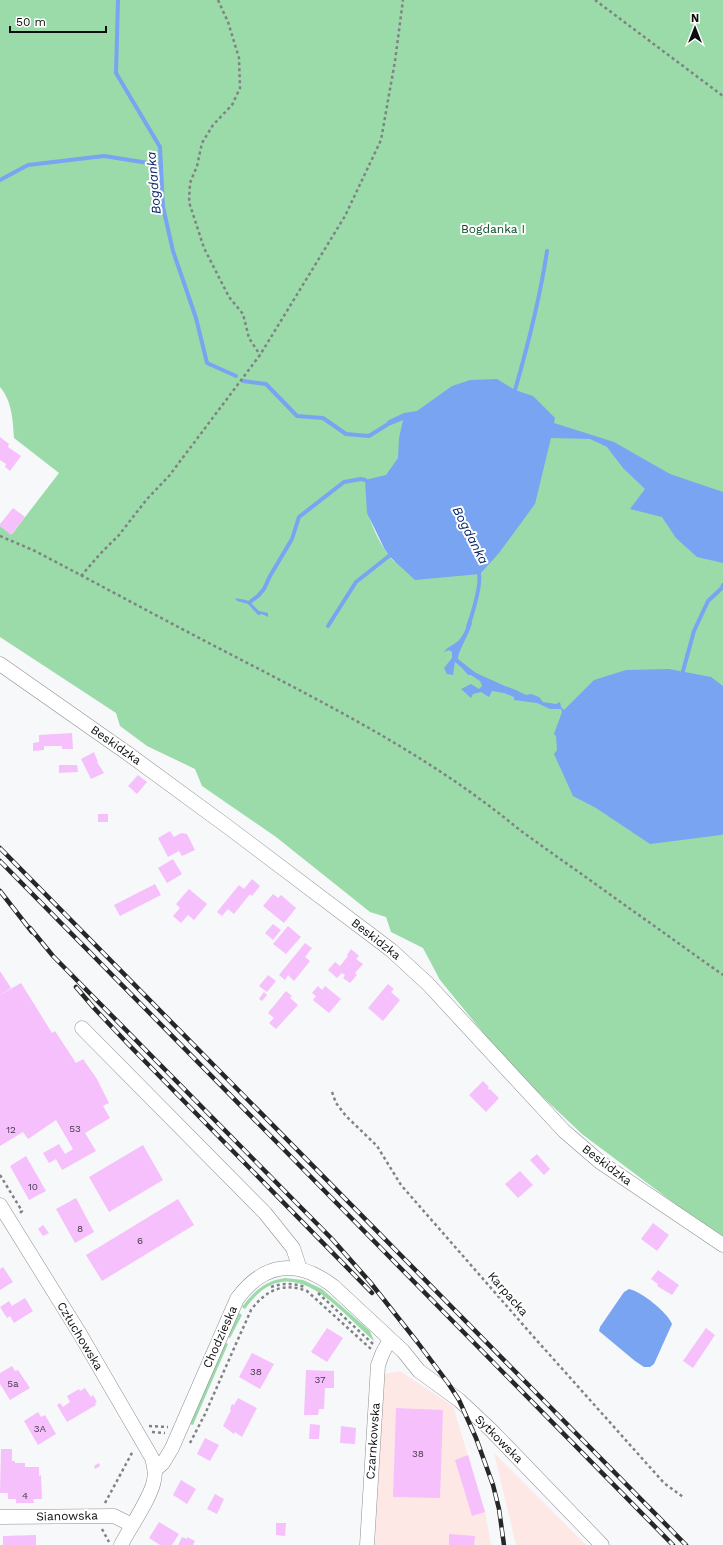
<svg xmlns="http://www.w3.org/2000/svg" width="723" height="1545" viewBox="0 0 723 1545" font-family="'Work Sans',sans-serif">
	<style>
		.industrial { fill: #fee8e6 }
		.green { fill: #9adba9; fill-rule: evenodd }
		.water { fill: #79a4f2 }
		.lines { fill: none; stroke-linecap: round; stroke-linejoin: round }
		.stream { stroke: #79a4f2; stroke-width: 4 }
		.building { fill: #f6c0fc }
		.minor-casing { stroke: #8e8f91; stroke-width: 15 }
		.path { stroke: #818283; stroke-width: 2.5; stroke-dasharray: 3 3; stroke-linecap: butt }
		.minor { stroke: #fff; stroke-width: 14 }
		.rail-casing { stroke: #262727; stroke-width: 4.5 }
		.rail { stroke: #fff; stroke-width: 3; stroke-dasharray: 9; stroke-linecap: butt }
		.labels { text-anchor: middle; stroke-width: 4; stroke-linejoin: round; paint-order: stroke }
		.number-label { font-size: 10px; fill: #463a49 }
		.park-label { font-size: 12px; fill: #094b23; stroke: #fff }
		.street-label { font-size: 12px; fill: #0c0d0d; stroke: #fff }
		.water-label { font-size: 13px; font-style: italic; fill: #032467; stroke: #fff }
	</style>
	<rect width="100%" height="100%" fill="#f7f8fa"/>
	<g class="industrial">
		<path d="M400,1371l53,35 33,110 5,29h-116l9,-171z"/>
		<path d="M494,1453l92,92h-70z"/>
	</g>
	<g class="green">
		<path d="M0,0h723v1240l-141,-106 -70,-66 -72,-88 -17,-32 -32,-16 -5,-15 -16,-5 -94,-75 -74,-51 -7,-17 -48,-23 -27,-20 -4,-13 -116,-76v-111l12,8 47,-61 -45,-35c-1,-17 -2,-37 -14,-51zM367,506l28,56c-11,-9 -27,-41 -28,-56z"/>
		<path d="M285,1278l18,2 19,9 48,42 4,10c-37,-33 -85,-96 -129,-32l-3,-2c12,-16 23,-26 43,-29z"/>
		<path d="M239,1313l3,2 -12,23 -3,-1z"/>
		<path d="M224,1342l4,2 -35,81 -3,-1z"/>
	</g>
	<g class="water">
		<path d="M497,379l18,11 18,6 22,22 -1,5 60,19 56,32 53,18v71l-26,-6 -21,-19 -14,-21 -32,-8 15,-20 -22,-21 -16,-21 -17,-8 -39,-1 -16,66 -36,49 -19,21 -65,6 -26,-24 -5,-8 -17,-35 -2,-33 21,-5 12,-17 1,-20 4,-18 -12,5 -4,-4 17,-8 13,-2 35,-25 18,-6z"/>
		<path d="M235,598l11,2 4,2 9,9 9,2v4l-6,-3 -4,1 -10,-11 -11,-3z"/>
		<path d="M468,622l4,1c-2,10 -14,28 -14,36l18,14 29,13 11,4 10,5 5,-1 8,3 4,5 13,2 4,-2 1,5 3,3 30,-30 32,-10 43,-1 42,8 12,9v148l-2,1 -71,9 -54,-36 -23,-12 -19,-42 3,-4 -1,-14 -2,-2 8,-22 -1,-3h-11l-13,-6 -23,-3v-3l-10,-4 -12,-2 -3,6 -8,-5 -8,2 -2,4 -10,-9 10,-5 8,5 3,-3 -2,-5 -9,-6h-3l-6,-7 -7,-6 -2,13 -6,-1 -3,-6 8,-10v-6l-3,-2 -5,2c3,-5 9,-7 13,-10 6,-5 9,-13 11,-20z"/>
		<path d="M629,1289c13,3 38,23 43,35l-18,40 -4,3h-6l-9,-6 -36,-30 1,-4 24,-35z"/>
	</g>
	<g class="lines">
		<g class="stream">
			<path d="M118,0l-2,73 44,74 3,60 10,44 23,67 11,45 29,13"/>
			<path d="M0,180l28,-15 76,-9 57,9"/>
			<path d="M243,381l23,3 31,32 26,2 23,16 23,2 24,-15"/>
			<path d="M515,390c13,-45 25,-92 32,-139"/>
			<path d="M250,602l8,-6 6,-7 6,-13 22,-37 7,-22 45,-35 17,-3 4,1"/>
			<path d="M328,626l28,-44 33,-26"/>
			<path d="M468,627c4,-12 15,-47 10,-57"/>
			<path d="M683,671l11,-40 14,-30 14,-13 1,-3"/>
		</g>
	</g>
	<g class="building">
		<path d="M0,437l9,7 -1,3 13,9 -11,15 -5,-4 1,-3 -6,-4z"/>
		<path d="M13,508l12,9 -14,18 -11,-9v-2z"/>
		<path d="M72,733l1,16h-11v-3h-18v4l-11,1v-8l6,-1v-7z"/>
		<path d="M94,752l4,10h-1l7,11 -13,6 -10,-20z"/>
		<path d="M59,765h18l1,7 -19,1z"/>
		<path d="M138,775l9,7 -10,12 -9,-8z"/>
		<rect x="98" y="814" width="10" height="8"/>
		<path d="M170,831l4,6 7,-4 6,1 8,16 -13,6 -3,-5 -11,6 -10,-19z"/>
		<path d="M173,859l9,15 -15,9 -9,-15z"/>
		<path d="M252,879l8,7 -8,10 -2,-2 -16,20 -6,-5 -6,7 -5,-4 22,-27 5,4z"/>
		<path d="M155,884l6,11 -41,21 -6,-11z"/>
		<path d="M189,889l18,15 -13,16 -6,-5 -7,8 -8,-7 7,-8 -4,-4z"/>
		<path d="M273,894l5,4 3,-3 15,13 -12,15 -21,-17z"/>
		<path d="M273,924l8,6 -8,10 -8,-7z"/>
		<path d="M288,926l13,11 -15,17 -13,-10z"/>
		<path d="M305,943l7,5 -7,9 5,4 -16,20 -6,-6 -3,5 -6,-5z"/>
		<path d="M351,949l8,7 -3,3 7,5 -8,9 2,2 -7,8 -7,-5 2,-3 -3,-2 -5,5 -9,-8 7,-8 5,4 8,-10 -1,-1z"/>
		<path d="M0,971l11,17 -11,7z"/>
		<path d="M268,975l8,6 -9,11 -8,-6z"/>
		<path d="M21,983l31,50 3,-2 21,32 7,-4 14,20 12,24 -6,3 7,12 -25,15 11,18 -34,19 -6,-11 -7,4 -6,-10 16,-9 6,10 8,-5 -17,-29 -28,19 -5,-7 -23,14v-151z"/>
		<path d="M388,984l6,5 -3,3 9,8 -17,21 -15,-13z"/>
		<path d="M318,986l4,4 3,-4 16,13 -12,14 -16,-13 3,-4 -4,-3z"/>
		<path d="M286,991l6,5 -2,2 8,7 -22,24 -7,-6 5,-5 -6,-5z"/>
		<path d="M264,992l3,3 -5,6 -3,-2z"/>
		<path d="M483,1081l6,6 -1,1 1,2 1,-1 9,9 -13,14 -17,-17z"/>
		<path d="M143,1145l20,35 -54,32 -20,-35z"/>
		<path d="M537,1154l13,15 -6,6 -14,-15z"/>
		<path d="M26,1156l20,35 -17,9 -19,-34z"/>
		<path d="M520,1171l13,14 -15,13 -13,-14z"/>
		<path d="M76,1198l18,34 -19,11 -19,-34z"/>
		<path d="M178,1199l16,26 -92,56 -16,-26z"/>
		<path d="M653,1223l16,12 -12,16 -16,-12z"/>
		<path d="M43,1225l6,8 -6,3 -5,-7z"/>
		<path d="M3,1267l10,15 -13,8v-21z"/>
		<path d="M658,1270l21,15 -7,10 -15,-9 1,-2 -7,-5z"/>
		<path d="M25,1298l8,13 -19,12 -4,-7 -3,2 -7,-11 9,-6 3,5z"/>
		<path d="M327,1328l16,10 -16,24 -16,-10z"/>
		<path d="M706,1328l9,7 -22,33 -10,-7z"/>
		<path d="M252,1353l22,11 -14,25 -21,-12z"/>
		<path d="M12,1366l3,5 3,-1 12,18 -20,12 -10,-16v-11z"/>
		<path d="M306,1370l28,1v17h-9l-1,21h-5l-1,6h-14z"/>
		<path d="M85,1388l6,9 2,-2 4,7 -2,1 1,2 -29,17 -10,-17 3,-2 3,4 7,-5 -3,-6 12,-7 1,2z"/>
		<path d="M238,1398l19,10 -15,29 -7,-5 -1,2 -11,-8 8,-16 -1,-1 2,-5 2,1z"/>
		<path d="M396,1408l47,2 -3,88 -47,-1z"/>
		<path d="M38,1412l3,5 4,-2 11,19 -18,11 -14,-24z"/>
		<path d="M310,1424l10,1 -1,14h-10z"/>
		<path d="M341,1426l15,2 -1,16 -15,-1z"/>
		<path d="M205,1438l14,7 -9,16 -13,-7z"/>
		<path d="M1,1449h11v12h3v2h10v4h14v9l2,-1 1,24h-9l1,4h-18v-4h-8v-6h-8z"/>
		<path d="M468,1455l17,57 -13,4 -17,-56z"/>
		<path d="M99,1463l1,3 -5,3 -1,-3z"/>
		<path d="M181,1480l15,9 -9,15 -14,-9z"/>
		<path d="M215,1494l9,5 -7,15 -10,-5z"/>
		<path d="M159,1522l20,12 -7,11h-12l-11,-7z"/>
		<path d="M276,1523h10l-1,13 -9,-1z"/>
		<path d="M449,1534l26,2 -1,9h-25z"/>
		<path d="M36,1535v10h-33v-9z"/>
		<path d="M182,1537l5,2v-2l8,4 -2,4h-15z"/>
	</g>
	<g class="lines">
		<g class="minor-casing">
			<g id="minor">
				<path d="M0,664l127,89 101,74 163,123 37,34 136,147 36,31 123,83"/>
				<path d="M82,1028l183,185 28,35 7,21"/>
				<path d="M0,1205l80,129 72,124c2,8 4,15 2,22 -2,16 -25,49 -33,65"/>
				<path d="M155,1470l8,-7 9,-15 65,-149c27,-37 60,-40 96,-13l70,65 16,20 40,29 32,30 111,115"/>
				<path d="M0,1517l114,-1 18,9"/>
				<path d="M367,1545l11,-180 5,-13 7,-12"/>
			</g>
		</g>
		<g class="path">
			<path d="M218,0l10,22 11,36 1,30 -8,17 -19,20 -11,18 -5,23 -7,17 -1,19 15,46 25,49 14,17 6,24 11,17"/>
			<path d="M595,0l128,96"/>
			<path d="M0,536l35,15c65,34 129,69 195,103 102,53 202,103 291,177l202,144"/>
			<path d="M81,576l19,-22 19,-19 28,-36 22,-23 91,-121 85,-139 36,-76 14,-79 8,-61"/>
			<path d="M332,1092l4,11 10,13 31,30 24,39 131,150 132,148 19,14"/>
			<path d="M0,1175l22,36 -2,2"/>
			<path d="M271,1287c11,-4 22,-4 34,0"/>
			<path d="M318,1293l55,51"/>
			<path d="M149,1426l19,1"/>
			<path d="M152,1432l13,1"/>
			<path d="M190,1443l15,-29 46,-104c15,-20 32,-28 56,-19l64,58"/>
			<path d="M105,1503l28,-52"/>
			<path d="M102,1529l7,13"/>
		</g>
		<use href="#minor" class="minor"/>
		<g class="rail-casing">
			<g id="rail">
				<path d="M0,848l686,697"/>
				<path d="M0,861l673,684"/>
				<path d="M0,891l32,41"/>
				<path d="M30,928l23,28 279,283 38,43 48,61 30,40 11,17 17,38 17,47 6,24 5,36"/>
				<path d="M76,987l17,20 36,38 243,248"/>
			</g>
		</g>
		<use href="#rail" class="rail"/>
	</g>
	<g class="labels">
		<g class="number-label">
			<text x="75" y="1132">53</text>
			<text x="11" y="1133">12</text>
			<text x="33" y="1190">10</text>
			<text x="80" y="1232">8</text>
			<text x="140" y="1244">6</text>
			<text x="256" y="1375">38</text>
			<text x="320" y="1383">37</text>
			<text x="13" y="1387">5a</text>
			<text x="40" y="1432">3A</text>
			<text x="418" y="1457">38</text>
			<text x="25" y="1499">4</text>
		</g>
		<g class="park-label">
			<text x="493" y="233">Bogdanka I</text>
		</g>
		<g class="street-label">
			<text transform="translate(116 745) rotate(35)" y="4">Beskidzka</text>
			<text transform="translate(376 939) rotate(38)" y="4">Beskidzka</text>
			<text transform="translate(607 1165) rotate(37)" y="4">Beskidzka</text>
			<text transform="translate(508 1294) rotate(49)" y="4">Karpacka</text>
			<text transform="translate(80 1336) rotate(59)" y="4">Człuchowska</text>
			<text transform="translate(220 1337) rotate(-66)" y="4">Chodzieska</text>
			<text transform="translate(499 1439) rotate(45)" y="4">Sytkowska</text>
			<text transform="translate(373 1441) rotate(-86)" y="4">Czarnkowska</text>
			<text transform="translate(67 1516) rotate(-1)" y="4">Sianowska</text>
		</g>
		<g class="water-label">
			<text transform="translate(153 183) rotate(-95)" y="5">Bogdanka</text>
			<text transform="translate(471 535) rotate(63)" y="5">Bogdanka</text>
		</g>
	</g>
	<g transform="translate(695 28)" stroke="#ffffff" stroke-width="3" paint-order="stroke">
	<path d="M0-3L7 15L0 10L-7 15Z" fill="#0c0d0d"/>
	<text y="-6" font-size="11" font-weight="bold" text-anchor="middle" fill="#0c0d0d">N</text>
	</g>
	<path d="M10 26v6h96v-6" fill="none" stroke="#0c0d0d" stroke-width="2"/>
	<text x="16" y="26" font-size="12" fill="#0c0d0d" stroke="#ffffff" stroke-width="3" paint-order="stroke">50 m</text>
</svg>
